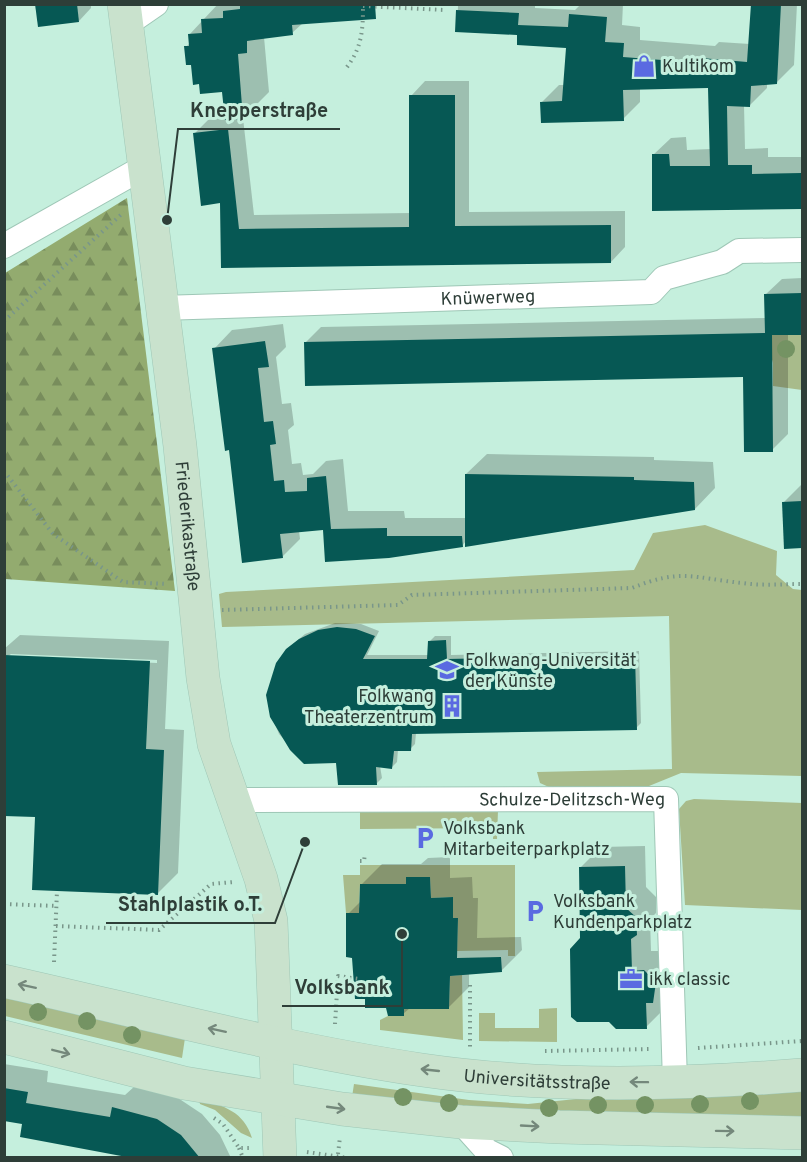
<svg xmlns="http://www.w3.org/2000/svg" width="807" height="1162" viewBox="0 0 807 1162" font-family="Overpass,sans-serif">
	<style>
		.green { fill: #a8bb8b }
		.forest { fill: url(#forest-firs) }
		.shadow { fill: #0003; fill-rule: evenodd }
		.building { fill: #065854 }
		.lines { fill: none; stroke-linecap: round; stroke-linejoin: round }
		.street-casing { stroke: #9ec7b6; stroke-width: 26 }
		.secondary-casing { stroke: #9ec7b6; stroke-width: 34 }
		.path { stroke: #79968a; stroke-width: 4; stroke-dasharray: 1.5 4.5; stroke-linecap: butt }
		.street { stroke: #fff; stroke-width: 24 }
		.secondary { stroke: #c9e2cd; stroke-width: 33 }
		.tree { fill: #749363 }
		.oneway { stroke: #74887b }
		.labels { text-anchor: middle; stroke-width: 6; stroke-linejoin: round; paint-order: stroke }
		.poi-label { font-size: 18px; fill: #2e3e38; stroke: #c5efdd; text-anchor: start }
		.street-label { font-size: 18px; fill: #2e3e38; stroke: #c5efdd }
		.leader { fill: none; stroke: #2e3e38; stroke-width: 2 }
		.callout-dot { fill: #2e3e38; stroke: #c5efdd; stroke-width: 2 }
		.callout-label { font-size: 20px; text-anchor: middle; font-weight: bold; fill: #2e3e38; stroke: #c5efdd; stroke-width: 6; stroke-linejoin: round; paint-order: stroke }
	</style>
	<defs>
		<pattern id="forest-firs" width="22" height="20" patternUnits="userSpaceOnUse" patternTransform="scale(1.5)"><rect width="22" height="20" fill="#93ab6f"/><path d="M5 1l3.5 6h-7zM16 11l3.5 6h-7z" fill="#788d5c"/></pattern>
	</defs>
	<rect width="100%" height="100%" fill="#c5efdd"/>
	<g class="green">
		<path d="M765,335h37v55l-29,-4v-23z"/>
		<path d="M705,525l72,26 -1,24 17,14 9,1v186l-121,-3 -32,13 -98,2 -11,-5 -3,-11 135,-3 -3,-153 -447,11 -3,-33 7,-2 408,-22 19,-37z"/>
		<path d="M694,799l108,4v107l-117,-5 -6,-96 7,-8z"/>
		<path d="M498,810l-1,29h-4v-11l-133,1v-18z"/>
		<path d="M360,865h155v91h-7v-6l-51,1 1,-33h-8l3,-21 -22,1 -1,-21h-24v7h-46l-1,23 5,6h-18l-3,-38h17z"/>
		<path d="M462,973l1,67 -83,-10v-10l8,-4h16v-7h45l1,-33 12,-1z"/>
		<path d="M4,994l181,44 -3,20 -177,-42z"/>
		<path d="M557,1008v34l-78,-1v-28h16v15h44v-19z"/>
		<path d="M354,1084l115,16 59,4 86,-9 188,-8v35l-286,-9 -164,-16z"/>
		<path d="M199,1100c25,5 45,12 53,38l-11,-5 -26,-23 -15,-6z"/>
	</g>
	<path class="forest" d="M127,198l48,393 -170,-12v-306z"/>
	<g class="shadow">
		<path d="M37,4h54v4l-12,13z"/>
		<path d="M218,4h145l-60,19 -11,10 -28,4 5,55 -26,26 11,97 157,-2v-117l14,-15h44v131l156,-1v36l-14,15 -388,4 -1,-64 -28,-68 15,-15 17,-2 -3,-27 -23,-8 -14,-35 4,-4 -1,-8z"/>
		<path d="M452,4h83v4l40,2 6,-6h42l-1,21 18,2v13l75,6 4,-4 31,2 3,-40h44l-3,61 -18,18h-9v5l-17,17h-6l1,44 23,-1v9h34v50l-148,3 -1,-55 18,-17 15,-1 1,13 24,-1 -2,-63 -69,2v14l-17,17 -81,-17 17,-17h6l3,-38 -49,-14 -62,-3 1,-24z"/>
		<path d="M802,278v55h-14v101l-16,16 -27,-75 -440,-32 16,-16 445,-9v-24l16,-15z"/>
		<path d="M283,324l3,23 -10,10 6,47 9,-1 3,22 -6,5 4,34 9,-1 2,12 10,-1 13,-13 17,-2 5,52h56l1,7h61v-44l21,-20 167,3v3l59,2 2,26 -20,21 -229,32 -4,5 -73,10 -65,-28 -25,3 1,8 -18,18 -51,-109 -17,-99 18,-19z"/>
		<path d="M802,484v63h-17l-1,-45z"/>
		<path d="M335,623l26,1 18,7 -12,24h62l1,-14 5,-5h16v19l188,-4 2,72 -5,5 -220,5 -1,11 -5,5 -12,1 -1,12 -5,5 -12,-1 2,12 -5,5 -40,-22 -32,1 -26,-28 -7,-17 21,-73 12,-10z"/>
		<path d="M20,635l149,6 -4,88 19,1 -6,143 -21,21 -120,-78 -33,-2v-165zM11,654l146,6v3l-149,-7z"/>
		<path d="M645,846l1,41 10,10v16l-6,6 1,32h13l2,56 -20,20 -65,-89v-71l20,-20z"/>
		<path d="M450,857v21l22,-1 1,21h5l-1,40 44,-1 1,13 -21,21 -32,2v14l-20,20 -39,1 -7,6 -37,-17 -18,-83 13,-13v-16l21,-21h39l7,-6z"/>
		<path d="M4,1064l44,7 -1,11 78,13 10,-9 43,12 24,16 18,21 11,23h-97l-110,-35 -20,-3z"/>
	</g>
	<g class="building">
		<path d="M35,4h42l2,18 -41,5z"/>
		<path d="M240,4h135l1,15 -84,6 1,10 -46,6v12l-9,1 5,65 -18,1 -3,-28 -22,2 -1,-10 -6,1 -2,-20h-5l-2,-19h5l-1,-12 14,-1 -1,-14 22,-1v-7l17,-2z"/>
		<path d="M751,4h30l-4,80 -26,2 -1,21 -23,-1 1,59h24v9l50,-1v36l-150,2v-57h17l1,12h40l-2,-78 -85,2 1,31 -83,2 -1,-21 22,-1 4,-53 -49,-3v-10l-62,-3 1,-22 63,3 -1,12 50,2 1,-13 38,3 -2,25 19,1 -1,14 78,6v-5l46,4z"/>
		<path d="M409,95h46v131l156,-1v38l-390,5 -1,-65 -19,3 -8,-73 35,-4 11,100 170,-2z"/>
		<path d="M802,293v42h-30l1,117h-29l-1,-75 -438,9 -1,-44 461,-9 -1,-39z"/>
		<path d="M265,341l4,26 -11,1 6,54 9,-1 3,23 -6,1 4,36 10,-1 1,12 22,-1v-13l19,-2 5,53 56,-1v8h75l1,11 -74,11 -64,4 -2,-32 -43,4 3,24 -41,5 -13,-113 -4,1 -13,-103z"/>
		<path d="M465,474l169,3v3l60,2 1,28 -230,37z"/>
		<path d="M802,501v47l-18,1 -2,-47z"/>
		<path d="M337,627l19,2 19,7 -12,23h64l1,-18 18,-1 1,19 188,-4 2,75 -225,4 -1,17h-17l-2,18 -16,-2 1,18h-39l-2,-22 -32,1 -14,-14 -20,-33 -4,-22 10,-32 10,-14 13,-10 19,-9z"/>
		<path d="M4,655l146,6 -4,88 18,1 -6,145 -126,-5 3,-73 -31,-1z"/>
		<path d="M625,866l1,42 10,9 1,18 -6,4 1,32 12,-1 12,12 -3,21h-7l1,26h-31l-7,-7h-32l-6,-5 -1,-68 10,-11 -1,-71z"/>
		<path d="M406,877h24l1,21 22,-1v21h5l-1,40 44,-1 1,15 -52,4 -1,33h-45v7h-16l-2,-8h-21v-9h-10l-3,-41 -6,-1v-44h13l1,-29h46z"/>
		<path d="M4,1088l24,4 -2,11 84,14 2,-10 45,12 24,16 19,23h-68l-112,-21 2,-13 -18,-3z"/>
	</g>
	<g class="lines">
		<g class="street-casing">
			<g id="street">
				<path d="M127,24l29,-20"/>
				<path d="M4,246l140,-79"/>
				<path id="s1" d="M161,308l490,-16 13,-14 58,-16 17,-11 63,-1"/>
				<path id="s2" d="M232,800l434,-1 9,283"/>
				<path d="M461,1122l26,29 14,7"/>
			</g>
		</g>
		<g class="secondary-casing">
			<g id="secondary">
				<path id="s3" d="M124,4l56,442 23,232 11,66 47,135 10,42 9,237"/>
				<path id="s4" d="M4,981c139,31 277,68 418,89 123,18 257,15 380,5"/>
				<path d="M4,1037l180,46 158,26 119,13 98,5 243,6"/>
			</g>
		</g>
		<g class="path">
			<path d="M363,6l81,4"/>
			<path d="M347,67c15,-20 16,-37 16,-62"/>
			<path d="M4,321l120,-109"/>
			<path d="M4,471l49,63 70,48 44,2"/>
			<path d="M222,610l176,-5 14,-10 220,-7c49,-20 61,-10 110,-5 20,3 40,1 60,1"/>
			<path d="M360,861h4l1,-7"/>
			<path d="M4,904l53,2"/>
			<path d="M56,926l103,4 52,-46 23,-2"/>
			<path d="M54,962l3,-71"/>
			<path d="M470,985v64"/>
			<path d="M335,1024l3,-48 21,3"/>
			<path d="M698,1048l104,-7"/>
			<path d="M545,1051l106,-2"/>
			<path d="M214,1118l9,6 16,24h13"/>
			<path d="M239,1148l4,10"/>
			<path d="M307,1152l41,6"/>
			<path d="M338,1154l2,-17"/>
		</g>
		<use href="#street" class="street"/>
		<use href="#secondary" class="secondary"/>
	</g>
	<g class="tree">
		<circle cx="786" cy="349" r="9"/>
		<circle cx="38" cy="1012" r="9"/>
		<circle cx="87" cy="1021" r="9"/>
		<circle cx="132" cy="1035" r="9"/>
		<circle cx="403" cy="1097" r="9"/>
		<circle cx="750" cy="1101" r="9"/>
		<circle cx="449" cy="1103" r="9"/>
		<circle cx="700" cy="1104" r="9"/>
		<circle cx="598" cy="1105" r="9"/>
		<circle cx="645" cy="1105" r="9"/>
		<circle cx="549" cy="1108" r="9"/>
	</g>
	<defs><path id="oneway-shaft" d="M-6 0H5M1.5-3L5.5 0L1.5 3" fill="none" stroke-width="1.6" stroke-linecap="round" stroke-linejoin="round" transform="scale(1.5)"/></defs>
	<g class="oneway">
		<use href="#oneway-shaft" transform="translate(27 986) rotate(-168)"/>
		<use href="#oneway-shaft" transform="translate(217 1030) rotate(-168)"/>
		<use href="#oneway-shaft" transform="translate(61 1052) rotate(14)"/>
		<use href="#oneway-shaft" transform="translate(430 1070) rotate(-174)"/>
		<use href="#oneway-shaft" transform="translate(639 1082) rotate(-179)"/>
		<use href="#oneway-shaft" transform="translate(336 1108) rotate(8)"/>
		<use href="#oneway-shaft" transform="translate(530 1126) rotate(3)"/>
		<use href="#oneway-shaft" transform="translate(725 1131) rotate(1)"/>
	</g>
	<defs>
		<g id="shop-bare" transform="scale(1.8)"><path d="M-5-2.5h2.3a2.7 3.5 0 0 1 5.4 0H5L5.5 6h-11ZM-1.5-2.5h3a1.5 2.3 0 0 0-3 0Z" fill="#5a6ae1" stroke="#c5efdd" stroke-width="2.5" paint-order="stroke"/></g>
		<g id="university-bare" transform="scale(1.8)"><path d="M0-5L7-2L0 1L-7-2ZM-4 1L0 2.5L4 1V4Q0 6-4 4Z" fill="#5a6ae1" stroke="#c5efdd" stroke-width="2.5" paint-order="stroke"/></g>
		<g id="building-bare" transform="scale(1.8)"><path d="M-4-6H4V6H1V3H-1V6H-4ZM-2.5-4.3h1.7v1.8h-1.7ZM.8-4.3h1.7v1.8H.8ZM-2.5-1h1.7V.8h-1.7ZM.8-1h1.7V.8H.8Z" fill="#5a6ae1" stroke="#c5efdd" stroke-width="2.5" paint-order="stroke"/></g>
		<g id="parking-bare" transform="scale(1.8)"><path d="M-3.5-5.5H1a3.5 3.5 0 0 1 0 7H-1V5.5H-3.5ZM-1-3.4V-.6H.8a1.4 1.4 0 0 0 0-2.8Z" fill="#5a6ae1" stroke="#c5efdd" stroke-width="2.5" paint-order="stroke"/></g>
		<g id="office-bare" transform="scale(1.8)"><path d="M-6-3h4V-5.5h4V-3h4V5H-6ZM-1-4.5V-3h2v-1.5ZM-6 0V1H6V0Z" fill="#5a6ae1" stroke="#c5efdd" stroke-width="2.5" paint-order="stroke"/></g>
	</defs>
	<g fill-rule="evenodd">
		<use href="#shop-bare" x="644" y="66"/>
		<use href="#university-bare" x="447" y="670"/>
		<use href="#building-bare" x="452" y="706"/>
		<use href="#parking-bare" x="425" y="838"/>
		<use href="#parking-bare" x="535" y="911"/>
		<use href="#office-bare" x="631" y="979"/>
	</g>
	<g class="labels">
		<g class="poi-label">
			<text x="662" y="72">Kultikom</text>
			<text x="465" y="666">Folkwang-Universität<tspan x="465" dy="21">der Künste</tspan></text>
			<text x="434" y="702" text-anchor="end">Folkwang<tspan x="434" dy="21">Theaterzentrum</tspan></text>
			<text x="443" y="834">Volksbank<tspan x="443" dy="21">Mitarbeiterparkplatz</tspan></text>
			<text x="553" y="907">Volksbank<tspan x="553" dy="21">Kundenparkplatz</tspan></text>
			<text x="649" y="985">ikk classic</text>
		</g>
		<g class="street-label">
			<text dy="6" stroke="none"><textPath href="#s1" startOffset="327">Knüwerweg</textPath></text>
			<text dy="6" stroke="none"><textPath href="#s3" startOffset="526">Friederikastraße</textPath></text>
			<text dy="6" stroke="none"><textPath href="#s2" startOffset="340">Schulze-Delitzsch-Weg</textPath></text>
			<text dy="6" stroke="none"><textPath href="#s4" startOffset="543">Universitätsstraße</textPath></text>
		</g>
	</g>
	<path class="leader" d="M167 220L178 129H340M305 842L275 923H106M402 934L402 1006H282"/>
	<g class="callout-dot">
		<circle cx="167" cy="220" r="6"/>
		<circle cx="305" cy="842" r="6"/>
		<circle cx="402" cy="934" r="6"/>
	</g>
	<g class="callout-label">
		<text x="259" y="117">Knepperstraße</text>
		<text x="190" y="911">Stahlplastik o.T.</text>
		<text x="342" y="994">Volksbank</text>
	</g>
	<rect width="807" height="1162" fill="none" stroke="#2e3e38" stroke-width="12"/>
</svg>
